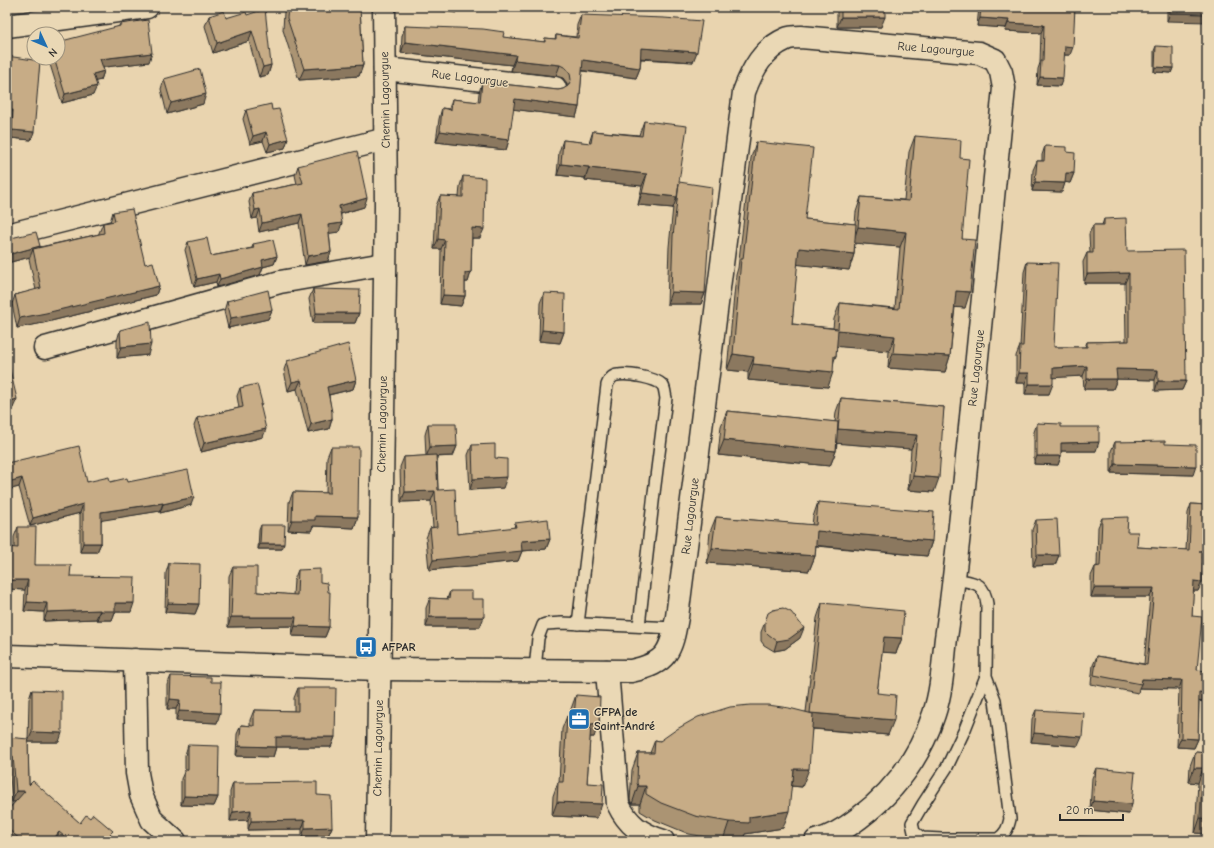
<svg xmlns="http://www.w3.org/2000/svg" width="1214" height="848" viewBox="0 0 1214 848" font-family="'Comic Neue',sans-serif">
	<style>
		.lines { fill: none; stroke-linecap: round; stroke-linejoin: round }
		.service-casing { stroke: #2b2b2b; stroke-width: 14 }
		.minor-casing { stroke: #2b2b2b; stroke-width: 25 }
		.tertiary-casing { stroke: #2b2b2b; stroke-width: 25 }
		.service { stroke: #ead8b5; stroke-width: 11 }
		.minor { stroke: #ead8b5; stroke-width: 22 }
		.tertiary { stroke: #ead8b5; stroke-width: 22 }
		.wall { fill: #ab9473; stroke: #2b2b2b; fill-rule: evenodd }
		.shaded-wall { fill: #8b785e; stroke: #2b2b2b }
		.building { fill: #c7ac86; stroke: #2b2b2b }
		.labels { text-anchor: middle; stroke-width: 3; stroke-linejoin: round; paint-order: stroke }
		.street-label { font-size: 12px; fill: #2b2b2b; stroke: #ead8b5 }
		.poi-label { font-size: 12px; font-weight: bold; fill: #2b2b2b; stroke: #ead8b5; text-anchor: start }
	</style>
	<rect width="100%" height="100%" fill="#e9d4af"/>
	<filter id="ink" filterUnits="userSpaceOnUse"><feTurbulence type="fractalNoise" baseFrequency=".025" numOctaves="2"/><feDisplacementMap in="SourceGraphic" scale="8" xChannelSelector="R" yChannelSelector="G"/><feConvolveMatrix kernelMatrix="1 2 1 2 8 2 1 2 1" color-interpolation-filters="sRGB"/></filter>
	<g filter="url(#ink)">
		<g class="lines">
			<g class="service-casing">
				<g id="service">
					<path d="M954,579c20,4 30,2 33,25l-1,72 9,24 15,119c-2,9 -4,14 -12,20h-56l-20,-1 -8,-6 -2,-9 11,-19 24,-37 18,-38 21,-53"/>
					<path d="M578,624l29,-239c2,-5 5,-10 11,-10 9,-2 40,3 45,11 2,3 2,9 3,12l-12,95 -15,133"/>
					<path d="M535,670l3,-32 5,-13 3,-1 16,-1 113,5"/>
				</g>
			</g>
			<g class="minor-casing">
				<g id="minor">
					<path d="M7,26l140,-19"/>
					<path d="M385,69l170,19"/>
					<path d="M7,235l379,-96"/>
					<path d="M45,348l235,-66 104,-18"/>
					<path d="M7,656l372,13 252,2c37,-8 40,-20 46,-54l67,-525c8,-22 19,-43 42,-53 4,-2 10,-2 15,-2l178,16 16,7 6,12 3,16c-14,136 -28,272 -41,409 -5,47 -10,94 -17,141 -3,26 -4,52 -12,76 -14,43 -39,77 -75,104 -13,10 -27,19 -43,23"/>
					<path d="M135,660l2,113 4,22 11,25 23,21"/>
					<path d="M607,671l11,133c10,21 23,30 45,37"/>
				</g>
			</g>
			<g class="tertiary-casing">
				<path id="tertiary" d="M377,841l9,-635 -2,-199"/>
			</g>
			<use href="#service" class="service"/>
			<use href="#minor" class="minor"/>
			<use href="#tertiary" class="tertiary"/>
		</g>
		<g class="wall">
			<path d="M285,7h75l3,58 -4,11 -60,4 -16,-50 1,-18z"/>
			<path d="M420,7h38l-2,6z"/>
			<path d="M837,7h48l-4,20h-44z"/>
			<path d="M979,7h96l-5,48h-6l-4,31 -23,-1 1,-16 2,-6 1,-30 -36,-2 1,-3 -29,-2z"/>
			<path d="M1167,7h40l-40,14z"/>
			<path d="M247,15l24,50 -3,10 -9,2 -10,-36 -36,12 -8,-27 4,-10 17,2z"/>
			<path d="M581,15l112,47 -52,-3 -1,9 -4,10 -54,-7 -3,36 -3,10 -63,-8 -4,31 -3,10 -70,-8 3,-23 3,-11 7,1 3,-10 26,3 1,-9 3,-11 76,8 5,-1 4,-2v-4l-4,-5 -7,-2 -45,-5 1,-6 -111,-12 1,-17 3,-10 139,16 1,-4 10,1 1,-4 20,2 1,-12z"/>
			<path d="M120,24l29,38 -46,5 1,4 -3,9 -6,1 -2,14 -31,8 -14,-45h10l61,-32z"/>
			<path d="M1156,46l17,22 -2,5 -17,-1v-21z"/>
			<path d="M40,61l-9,79 -21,-2v-20h-3z"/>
			<path d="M164,79l39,25 -36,10 -6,-25z"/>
			<path d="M246,110l39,38 -18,4 -4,-11 -13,3 -7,-25z"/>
			<path d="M644,121l35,61 26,111 -4,11h-34l2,-57 4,-40v1l-35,-3 4,-19 -57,-6v-2l-28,-3 2,-23 4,-12 26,3 4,-12 46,4 1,-3z"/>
			<path d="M915,136l45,22 2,81 3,69 -10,-1 -5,49 -5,16 -57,-4 1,-17 -53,-5v10l-2,5 -6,26 -80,-7v-8l-21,-2 9,-95 2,-7 13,-110 5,-16 49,77 50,5 1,-12 5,-15 43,3 5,-48zM855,243l45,4 -5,61 -55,-5 -6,16 -1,9 -41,-4 5,-60 52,6 5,-16z"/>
			<path d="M1045,146l29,27 -4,10 -5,-1 -3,10 -30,-1 1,-21 4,-9h5v-6z"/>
			<path d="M298,166l66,41 -23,7 -2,18 -10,1 2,19 -3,9 -23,4 -6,-42 -40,9 -2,-14 -5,1 -3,-17 3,-9 45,-9 -2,-9z"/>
			<path d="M463,176l17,62h-8l-1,34 -3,10h-3v14l-4,10 -21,-2 1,-55h-7l2,-43 4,-10 19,1 1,-11z"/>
			<path d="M113,212l32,52 14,22 -3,9 -113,28 -26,5 -5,-24 3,-9 21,-5 -7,-31 1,-2 -23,6v-24l33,7v1l59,-13v-1l4,-10 7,-1z"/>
			<path d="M1104,219l23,32 59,130 -4,9 -27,1v-11l-38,-1 -4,10h-29l-1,-13 -30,1 -4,17h-24v-11h-9v-27l4,-10 4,-74 3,-10 27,85h31l2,-5 39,-1 -1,-58h-41l-1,-21 4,-9h3l-1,-19 4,-9h9z"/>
			<path d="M188,242l23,14 41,-8 1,-4 24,12 -3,8 -11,3 -3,8 -43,12 -1,-5 -22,5 -9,-37z"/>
			<path d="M313,289l46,24 -4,10h-42l-4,-24z"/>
			<path d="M544,293l20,39 -4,11 -21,-2 1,-38z"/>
			<path d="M227,301l45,9 -4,9 -40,9 -4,-17z"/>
			<path d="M120,330l28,25 -31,3v-17z"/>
			<path d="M287,361l69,19 -3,9 -24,6 3,24 -3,10 -21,4 -11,-44 -9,2 -4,-21z"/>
			<path d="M240,388l22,15 -2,4 3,30 -62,15 -7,-26 3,-8 42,-10 -2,-12z"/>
			<path d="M841,398l103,9 -10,85 -26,-2 3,-41 -74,-6 -1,8 -6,15 -112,-11 3,-29 6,-15 108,11 1,-10z"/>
			<path d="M1037,423l24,4 35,24h-35v5l-3,9 -24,-1v-32z"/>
			<path d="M428,424l29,22 -4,10 -16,1 1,33 19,44 57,-6 1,-5 35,16 -4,10 -24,2 -4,10 -89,9 -3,-32 4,-10 3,-1 -2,-26 -30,1 -1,-35 4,-10 22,-1 -1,-21z"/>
			<path d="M1115,442l50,2 28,31 -82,-2v-22z"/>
			<path d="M472,445l23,13 8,30 -33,2 -2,-35z"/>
			<path d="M331,447l27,70 -4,11 -41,-2 -2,5 -23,-1 1,-28 4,-10 33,1 1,-36z"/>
			<path d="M7,463l80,19h41l63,23 -31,8v-2l-59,9v23l-4,9h-17v-39l-50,13 -11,-39 -12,3z"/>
			<path d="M818,502l114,39 -5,15 -111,-10 -1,10 -6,15 -102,-8 3,-31 6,-15 96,8 1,-8z"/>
			<path d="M1191,504l16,1v55h-4l-1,22 -4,9h-5l-1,25 5,54 10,32 -8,-1 -1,38 -4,9 -17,-1 2,-58 -40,-1 -1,5 -47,-9 2,-19 4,-9 47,8 6,-67h-59v-21l4,-9 2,-1 1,-39 4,-9 25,14 10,15 49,3 2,-37z"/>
			<path d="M1036,520l23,35 -4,10 -22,1 -1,-36z"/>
			<path d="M261,525l21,24h-24l1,-19z"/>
			<path d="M18,527l17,38 35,11 61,36h-16l-3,8h-15l-1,-1 -52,2v-9l-20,-1 1,-21 -18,-1v-42l7,1v-11z"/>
			<path d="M169,563l30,41 -4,10 -30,-2 1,-39z"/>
			<path d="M233,567l24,25 36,3 1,-15 4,-10 22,12 9,45 -4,10 -33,-1 1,-10 -65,1 1,-51z"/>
			<path d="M450,591l30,36h-54v-19l4,-10 17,1z"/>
			<path d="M822,603l80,35 -6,15 -14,-1 -5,41 11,42 -76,-6 -10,58 -11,-1 -8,42 -38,6 -2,6h-20l-34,-6 -34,-14 -15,-9v-7h-8l-2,-4 2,-30 6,-17h12l5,-13 5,1 146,-29 11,-94z"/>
			<path d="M765,622l35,16 -15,11 -11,2 -10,-6 -3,-4v-9z"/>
			<path d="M171,676l46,47 -41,-2v-12h-9v-24z"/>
			<path d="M298,688l37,49 -4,10h-55l-3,10 -37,-1 1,-22 4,-9 9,1v-6l4,-10 40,1v-13z"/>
			<path d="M32,690l27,52h-31l1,43 51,38 31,13 4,3 -1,2h-107v-30l8,-9h-3l-5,-65 21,5 1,-43z"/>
			<path d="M576,695l18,42h-4l-3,46 10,35 -45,-2 1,-20 5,-14h1l3,-53 5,-13h3l1,-7z"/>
			<path d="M1036,710l42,36 -47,-4 1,-23z"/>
			<path d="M188,745l30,52 -4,9 -33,-1v-26l4,-9v-15z"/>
			<path d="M1195,752l12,1v81l-12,-1 3,-50 -9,-1 1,-16z"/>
			<path d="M1096,768l36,36 -3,10 -39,-4 2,-32z"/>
			<path d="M233,783l84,12 15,32 -4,9 -26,1v-8l-54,1v-10l-18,1v-29z"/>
		</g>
		<g class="shaded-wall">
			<path d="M1170,13l37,1v8l-40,-1z"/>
			<path d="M841,17h44l-4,10h-44z"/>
			<path d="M980,18l29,2 -3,8 -29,-2z"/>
			<path d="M1008,23l36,2 -3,8 -36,-2z"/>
			<path d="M252,31l-3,10 -36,12 4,-10z"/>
			<path d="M405,42l111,13 -4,10 -111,-12z"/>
			<path d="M1065,46l8,1 -3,8h-8z"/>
			<path d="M641,48l56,4 -4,10 -55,-4z"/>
			<path d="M152,53l-3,9 -52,6 3,-9z"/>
			<path d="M515,60l45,5 -4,11 -45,-5z"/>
			<path d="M583,60l57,8 -4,10 -57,-8z"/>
			<path d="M271,65l-3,10 -9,2 4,-10z"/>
			<path d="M363,65l-4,11 -60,4 5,-11z"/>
			<path d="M1155,67l18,1 -2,5 -17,-1z"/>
			<path d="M104,71l-3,9 -12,3 4,-9z"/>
			<path d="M1040,77l23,1 -3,8 -23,-1z"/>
			<path d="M97,86l-4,9 -31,8 3,-9z"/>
			<path d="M206,94l-3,10 -36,10 4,-11z"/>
			<path d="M515,99l64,8 -3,10 -65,-8z"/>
			<path d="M7,110h6l-3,8h-3z"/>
			<path d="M12,130l22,2 -3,8 -21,-2z"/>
			<path d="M440,131l69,9 -3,10 -70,-8z"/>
			<path d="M266,132l-3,9 -13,3 3,-8z"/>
			<path d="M288,139l-3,9 -18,4 3,-8z"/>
			<path d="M561,164l28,3 -4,11 -28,-3z"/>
			<path d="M589,168l58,6 -5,12 -57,-6z"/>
			<path d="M1066,173h8l-4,10 -7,-1z"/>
			<path d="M1035,182l30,1 -3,9 -30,-1z"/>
			<path d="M642,193l35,4 -4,11 -35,-3z"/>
			<path d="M367,198l-3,9 -28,8 3,-9z"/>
			<path d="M260,209l-3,9 -5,1 3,-9z"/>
			<path d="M302,214l-3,9 -40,9 3,-9z"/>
			<path d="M342,223l-3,9 -14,2 3,-9z"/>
			<path d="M858,227l48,5 -6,15 -47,-4z"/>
			<path d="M472,228l12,1 -4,9h-11z"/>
			<path d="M438,239l7,1 -4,9h-7z"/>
			<path d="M40,246l-3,9 -4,-6 -3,8 -23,6v-8z"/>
			<path d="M799,248l55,6 -5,16 -56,-6z"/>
			<path d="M331,252l-3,9 -23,4 3,-9z"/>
			<path d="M277,256l-3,8 -15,4 3,-8z"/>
			<path d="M263,267l-3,8 -43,12 3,-8z"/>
			<path d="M471,272l-3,10h-7l4,-9z"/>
			<path d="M1129,273l-4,10h-41l3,-9z"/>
			<path d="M219,274l-3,8 -22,5 3,-8z"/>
			<path d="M159,286l-3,9 -113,28 -26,5 3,-10z"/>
			<path d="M956,291l14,1 -5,16 -15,-1z"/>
			<path d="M671,292l34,1 -4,11h-34z"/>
			<path d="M443,295l22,1 -4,10 -21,-2z"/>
			<path d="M272,310l-4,9 -40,9 3,-10z"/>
			<path d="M316,313h43l-4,10h-42z"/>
			<path d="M542,330l22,2 -4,11 -21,-2z"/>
			<path d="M838,330l57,6 -6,15 -57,-5z"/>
			<path d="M151,344l-3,11 -31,3 4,-11z"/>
			<path d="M893,353l57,3 -5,16 -57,-4z"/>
			<path d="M733,354l21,3 -6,15 -21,-2z"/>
			<path d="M753,364l80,8 -5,15 -80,-7z"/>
			<path d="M1087,366l-4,10 -34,2 4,-10z"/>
			<path d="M1116,369l42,1 -3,10 -42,-1z"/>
			<path d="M1019,373h10l-4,10h-9z"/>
			<path d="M1087,379h30l-4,10h-29z"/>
			<path d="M301,380l-4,9 -9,2 4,-9z"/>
			<path d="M356,380l-3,9 -29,7 3,-9z"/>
			<path d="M1158,381h28l-4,9 -27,1z"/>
			<path d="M1029,384h24l-4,10h-24z"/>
			<path d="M17,399l-4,9 -6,2v-8z"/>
			<path d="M332,419l-3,10 -21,4 3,-9z"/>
			<path d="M266,429l-3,8 -62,15 3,-9z"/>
			<path d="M838,429l79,6 -6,14 -78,-6z"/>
			<path d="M724,440l112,11 -6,15 -112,-11z"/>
			<path d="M1099,442l-3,9h-38l3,-8z"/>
			<path d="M457,446l-4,10 -27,1 4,-10z"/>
			<path d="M1037,456h24l-3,9 -24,-1z"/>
			<path d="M1115,464l81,2 -3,9 -82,-2z"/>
			<path d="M913,476l26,2 -5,14 -26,-2z"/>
			<path d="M507,477l-4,11 -33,2 3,-11z"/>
			<path d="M22,478l-3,9 -12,3 1,-8z"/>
			<path d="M435,491l-4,10 -30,1 4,-10z"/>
			<path d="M194,497l-3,8 -31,8 3,-9z"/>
			<path d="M163,503l-3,8 -62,10 3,-9z"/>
			<path d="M83,504l-3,9 -50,13 3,-8z"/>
			<path d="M315,516l43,1 -4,11 -41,-2 -2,5 -23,-1 4,-10z"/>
			<path d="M817,531l115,10 -5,15 -115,-11z"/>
			<path d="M550,539l-4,10 -24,2 -4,10 -89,9 4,-10 88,-19z"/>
			<path d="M83,543h18l-4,9h-17z"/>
			<path d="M260,544h24l-2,5h-24z"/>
			<path d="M712,548l103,8 -6,15 -102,-8z"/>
			<path d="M1199,551h8v9h-11z"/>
			<path d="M1037,555h22l-4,10 -22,1z"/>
			<path d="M7,580h21l-3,10 -18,-1z"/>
			<path d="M1194,581l8,1 -4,9h-8z"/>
			<path d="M1094,588h60l-4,9h-59z"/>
			<path d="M27,602l20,1 -3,9 -20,-1z"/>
			<path d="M115,603h19l-3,9h-16l-3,8h-15l3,-9z"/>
			<path d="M168,603l31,1 -4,10 -30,-2z"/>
			<path d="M100,610l-4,9 -52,2 3,-9z"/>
			<path d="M231,617h65l-3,9 -65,1z"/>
			<path d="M429,617h55l-4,10h-54z"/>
			<path d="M295,626l34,1 -4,10 -33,-1z"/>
			<path d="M804,628l-4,10 -15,11 -11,2 3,-10z"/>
			<path d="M884,637l18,1 -6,15 -18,-1z"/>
			<path d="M1142,679l40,1 -3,9 -40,-1 2,-4z"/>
			<path d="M1199,692l8,1v9l-12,-1z"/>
			<path d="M170,699l10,1 -4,9h-9z"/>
			<path d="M179,711l41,2 -3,10 -41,-2z"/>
			<path d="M810,713l84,7 -6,15 -84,-7z"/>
			<path d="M599,723l-5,14h-8l5,-13z"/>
			<path d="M32,732l30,1 -3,9h-31z"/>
			<path d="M1034,733l48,4 -4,9 -47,-4z"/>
			<path d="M276,737h59l-4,10h-58z"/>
			<path d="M1181,738l17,1 -4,9 -17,-1z"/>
			<path d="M239,746l37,1 -3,10 -37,-1z"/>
			<path d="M7,756h6l-4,11h-2z"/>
			<path d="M1194,768h9l-5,15 -9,-1z"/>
			<path d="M794,769h15l-7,18 -11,-1 2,-5z"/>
			<path d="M638,786h8l-6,18h-8z"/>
			<path d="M16,791h9l-4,10 -9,1z"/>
			<path d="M184,796l34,1 -4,9 -33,-1z"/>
			<path d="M1093,801l39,3 -3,10 -39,-4z"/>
			<path d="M557,802l45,2 -5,14 -45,-2z"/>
			<path d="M251,810l-3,10 -18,1 3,-9z"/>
			<path d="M789,811l-6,17 -38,6 -2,6h-20l6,-18 20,-5z"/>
			<path d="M1200,818l7,1v15l-12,-1z"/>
			<path d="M305,820l-3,9 -54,1 3,-9z"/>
			<path d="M332,827l-4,9 -26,1 3,-9z"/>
			<path d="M59,832l-3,9h-4z"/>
		</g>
		<g class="building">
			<path d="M288,7h72l3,58 -59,4 -17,-51z"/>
			<rect x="841" y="7" width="44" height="10"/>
			<path d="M981,7h94l-2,40 -8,-1 -2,32 -23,-1 1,-16h2l1,-36 -36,-2 1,-3 -29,-2z"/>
			<path d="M1170,7h37v7l-37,-1z"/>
			<path d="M265,9l6,56 -8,2 -11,-36 -35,12 -8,-27 15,-5 2,7 20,-6 1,3z"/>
			<path d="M581,15l83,3 38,3 -5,31 -56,-4 -1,20 -57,-8 -4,47 -64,-8 -6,41 -69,-9 2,-23 9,2 1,-11 28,3 2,-20 76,8 5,-1 5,-3 3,-6 -1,-7 -4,-5 -6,-3 -45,-5 1,-5 -111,-13v-16l78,3 21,3 -1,5 42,5v-4l11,1v-4l22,3z"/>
			<path d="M148,20l4,33 -52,6 4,12 -11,3 4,12 -32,8 -11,-36h4v-16l62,-16v-2z"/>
			<path d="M1156,46l17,1v21l-18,-1z"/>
			<path d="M7,56l33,5 -6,71 -22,-2 1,-20h-6z"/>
			<path d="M200,69l6,25 -35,9 -7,-24z"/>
			<path d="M271,104l1,6 7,-1 9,30 -18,5 -4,-12 -13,4 -7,-26z"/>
			<path d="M644,121l43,5 -8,56 33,5 -7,106 -34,-1 2,-56 6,-53 -2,14 -35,-4 5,-19 -58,-6v-1l-28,-3 2,-24 28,3 2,-12 49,5z"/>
			<path d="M915,136l46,4 -1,18 9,1 -7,80 13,1 -5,52 -14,-1 -6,65 -57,-3 2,-17 -57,-6 -2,26h-2l-1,16 -80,-8 1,-7 -21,-3 8,-95h2l13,-117 57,6 -8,71 51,5 -2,30 -55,-6 -7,76 46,5 2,-26 59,6 7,-77 -48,-5 3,-30 48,4z"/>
			<path d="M1045,146l22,1v5l8,1 -1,20h-8l-1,10 -30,-1 2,-21h7z"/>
			<path d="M357,151l10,47 -28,8 3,17 -14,2 3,27 -23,4 -6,-42 -40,9 -2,-14 -5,1 -3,-17 51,-10 -5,-17z"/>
			<path d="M463,176l22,2 -1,51 -12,-1 -1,44 -6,1v23l-22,-1 2,-55 -7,-1 2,-43 23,1z"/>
			<path d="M132,209l13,55 8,-2 6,24 -113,27 -26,5 -5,-23 26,-7 -8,-39 71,-16 -1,-10 12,-2 -2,-9z"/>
			<path d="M1126,218l1,33 57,-1 2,131h-28v-11l-42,-1 1,10h-30v-13l-34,2v16h-24v-11h-10l1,-27h3l4,-84 31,1 -4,84h33v-5l42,-1v-68l-42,1v-21h6v-28h11v-6z"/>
			<path d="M36,232l4,14 -33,9v-16z"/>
			<path d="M207,238l4,18 43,-8 -1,-4 20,-4 4,16 -15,4 1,7 -43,12 -1,-5 -22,5 -9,-37z"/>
			<path d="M313,289l47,1 -1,23h-43z"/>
			<path d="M268,290l4,20 -41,8 -4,-17z"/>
			<path d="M544,293l21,1 -1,38 -22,-2z"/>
			<path d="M150,322l1,22 -30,3 -1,-17z"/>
			<path d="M348,344l8,36 -29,7 5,25v7l-21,5 -10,-44 -9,2 -5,-21z"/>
			<path d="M7,357l10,42 -10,3z"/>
			<path d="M257,384l5,19 -2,1 6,25 -62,14 -7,-25 46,-11 -3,-19z"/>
			<path d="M841,398l103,9 -5,71 -26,-2 4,-41 -79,-6z"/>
			<path d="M727,411l111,11 -2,29 -112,-11z"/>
			<path d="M1037,423l24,1v3h38v15l-38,1v13h-24z"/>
			<path d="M428,424h28l1,22 -27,1z"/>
			<path d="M1165,441v3l31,1v21l-81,-2v-22z"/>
			<path d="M495,444v14l12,1v18l-34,2 -1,-34z"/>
			<path d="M79,446l8,36 22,-5 1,5 17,-4 1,4 60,-12 6,27 -31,7v-1l-62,9v31h-18v-39l-50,14 -11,-40 -14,4 -1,-2v-17z"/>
			<path d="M331,447h28l-1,70 -43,-1v4h-23l1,-28 37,1z"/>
			<path d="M436,455l2,35 17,-1 2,45 59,-7 -1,-4 33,-4 2,20 -29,2 1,10 -89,9 -3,-32 7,-1 -2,-36 -30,1 -1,-35z"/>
			<path d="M818,502l116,10 -2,29 -115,-10 -2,25 -103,-8 4,-31 100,8z"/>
			<path d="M1191,504l16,1v46h-8h4l-1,31 -8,-1 -2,35 10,1 -5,53 10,1v22l-8,-1 -1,47 -17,-1 1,-58 -40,-1 -1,5 -47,-9 3,-19 50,9 7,-77h-60l1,-21 5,-1 2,-48 26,-1 -1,15h11l-1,15 52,3z"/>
			<path d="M1057,519l2,36h-22l-1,-35z"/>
			<path d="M261,525h24l-1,19h-24z"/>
			<path d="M18,527h18l-1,38h36l-1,11 65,1 -1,26h-19v8h-15v-1l-53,2v-9l-20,-1 1,-22h-21v-33l11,1z"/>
			<path d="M169,563l31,1 -1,40 -31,-1z"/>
			<path d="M233,567h24v25l40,3 1,-25 22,-1v13l7,1 1,9h2l-1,35 -34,-1 1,-9h-65z"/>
			<path d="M450,591h22v8h12v18h-55l1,-19 19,1z"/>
			<path d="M822,603l82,8 -2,27 -18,-1 -7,56 19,2 -2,25 -84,-7z"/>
			<path d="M783,608l8,4 13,16 -15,11 -12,2 -9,-7 -3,-3v-9l3,-9 5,-3z"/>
			<path d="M171,676l40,1v5h10l-1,31 -41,-2 1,-11 -10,-1z"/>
			<path d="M298,688h38l-1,49h-59v10l-37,-1 2,-21 13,1v-16l44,1z"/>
			<path d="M32,690l30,1v42l-30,-1z"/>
			<path d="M576,695l24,2 -1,26 -8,1 -4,59 16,1 -1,20 -45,-2 1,-20h5l4,-66h7z"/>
			<path d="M750,705h18l21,3 24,6 -4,55h-15l-1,12h-1l-3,30 -40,6v6l-20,-1 -34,-6 -34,-13 -15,-9v-8h-8l-1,-3 1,-30h16l1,-13 5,1 17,-12 21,-12 32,-10z"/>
			<path d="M1036,710l48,3 -2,24 -48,-4z"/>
			<path d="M7,737l21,2 1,46 4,-4 47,42 6,-8 4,3 3,-4 20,17 -3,3 5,5 -1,2h-44l-11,-9 -7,9h-30l-15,-13v-17l18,-20h-9l-3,-35h-6z"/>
			<path d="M188,745l31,1 -1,51 -34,-1v-26h4z"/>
			<path d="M1195,752l12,1v66l-7,-1 3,-50h-9z"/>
			<path d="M1096,768l39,4 -3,32 -39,-3z"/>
			<path d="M317,782v13l14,1 1,31 -27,1v-8l-54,1v-11l-18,2v-29z"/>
			<path d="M1072,836l31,2v3h-31z"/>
			<path d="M525,839l44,1v1h-44z"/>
		</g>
	</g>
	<defs>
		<g id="bus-square" transform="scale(1.15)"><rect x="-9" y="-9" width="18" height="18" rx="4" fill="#1f6fb2" stroke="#ead8b5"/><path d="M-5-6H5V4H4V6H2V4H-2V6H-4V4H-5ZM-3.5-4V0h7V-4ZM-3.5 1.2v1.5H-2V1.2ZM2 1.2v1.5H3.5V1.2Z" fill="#fff"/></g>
		<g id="office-square" transform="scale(1.15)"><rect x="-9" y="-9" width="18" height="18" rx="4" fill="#1f6fb2" stroke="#ead8b5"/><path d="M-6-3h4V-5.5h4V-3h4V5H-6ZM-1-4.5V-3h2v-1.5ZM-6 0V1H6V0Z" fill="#fff"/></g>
	</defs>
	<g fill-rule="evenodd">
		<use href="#bus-square" x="366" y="647"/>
		<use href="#office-square" x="579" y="719"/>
	</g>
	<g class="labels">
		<g class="street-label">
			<text transform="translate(936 49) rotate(5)" y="4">Rue Lagourgue</text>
			<text transform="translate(470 78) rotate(7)" y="4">Rue Lagourgue</text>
			<text transform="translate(385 100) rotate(-91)" y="4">Chemin Lagourgue</text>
			<text transform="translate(976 368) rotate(-84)" y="4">Rue Lagourgue</text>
			<text transform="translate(382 424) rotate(-89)" y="4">Chemin Lagourgue</text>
			<text transform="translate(690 516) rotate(-83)" y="4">Rue Lagourgue</text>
			<text transform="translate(378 748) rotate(-89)" y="4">Chemin Lagourgue</text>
		</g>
		<g class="poi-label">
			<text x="382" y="651">AFPAR</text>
			<text x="594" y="716">CFPA de<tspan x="594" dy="14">Saint-André</tspan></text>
		</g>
	</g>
	<rect width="1214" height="848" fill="none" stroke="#ead8b5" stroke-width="24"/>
	<rect x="12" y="12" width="1190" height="824" fill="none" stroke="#2b2b2b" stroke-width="1.5" filter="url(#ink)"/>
	<g transform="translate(46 46) rotate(134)"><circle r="19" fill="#ead8b5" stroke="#9e937e"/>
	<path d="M0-3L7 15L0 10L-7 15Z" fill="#1f6fb2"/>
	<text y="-6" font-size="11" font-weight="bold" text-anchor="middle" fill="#2b2b2b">N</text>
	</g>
	<path d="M1060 814v6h63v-6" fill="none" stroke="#2b2b2b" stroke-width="2"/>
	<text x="1066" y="814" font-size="12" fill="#2b2b2b" stroke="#ead8b5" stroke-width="3" paint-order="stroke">20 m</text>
</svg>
